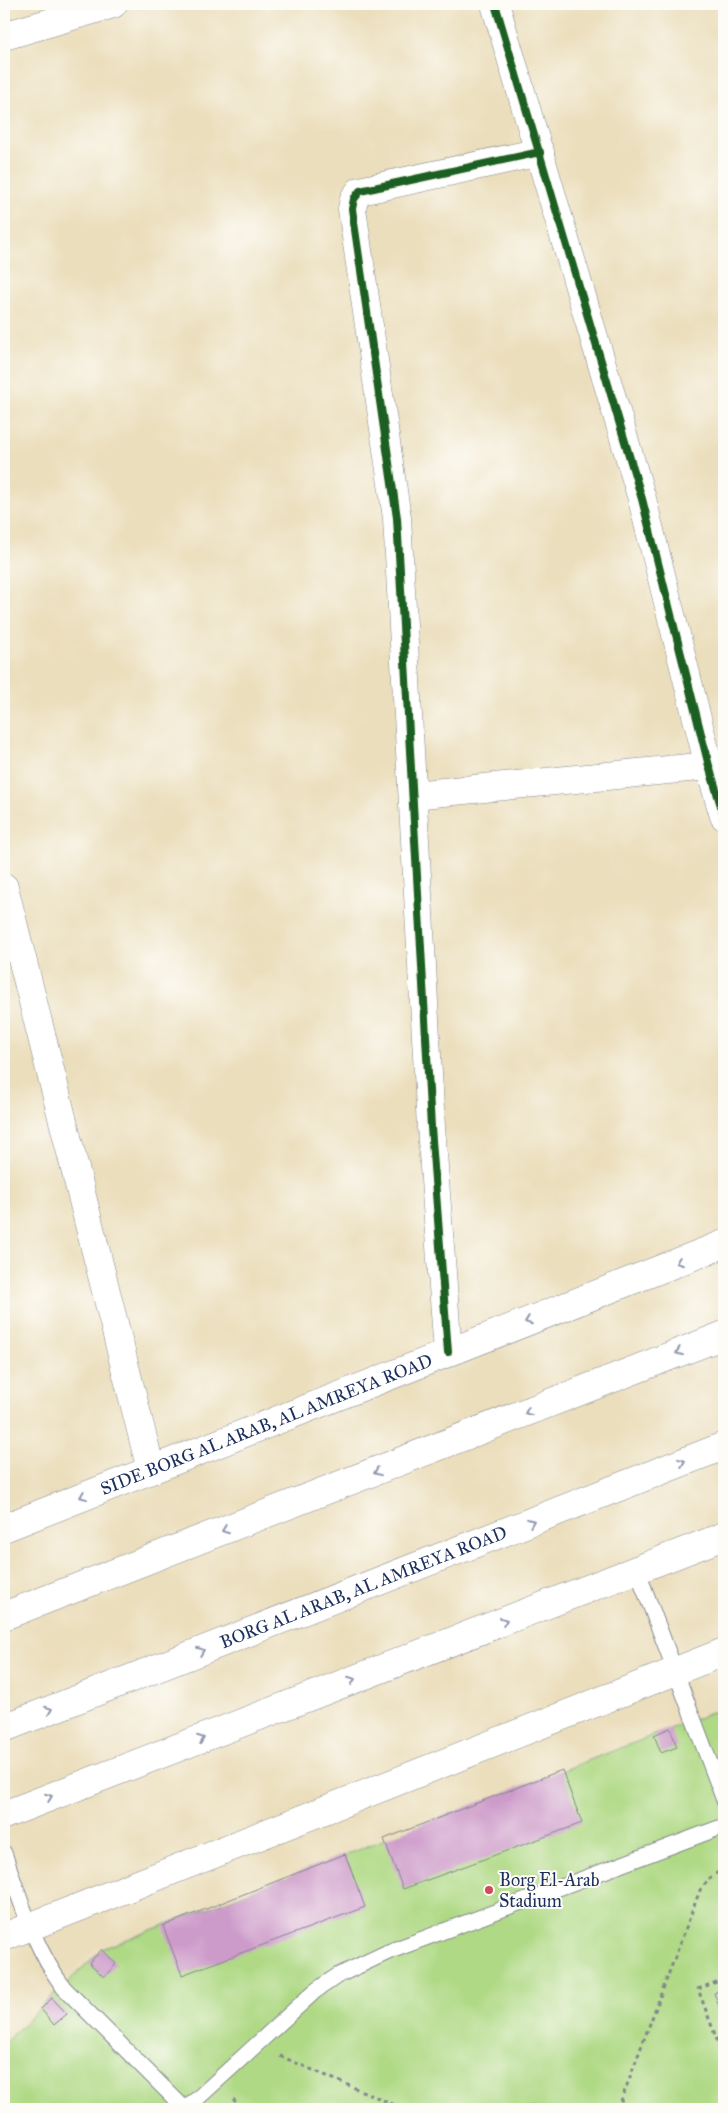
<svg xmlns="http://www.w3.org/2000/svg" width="728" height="2113" viewBox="0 0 728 2113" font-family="'IM FELL Great Primer',serif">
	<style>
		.green { fill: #afd984; stroke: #658471 }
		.building { fill: #cd9bca }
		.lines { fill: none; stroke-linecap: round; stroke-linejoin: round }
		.lane-casing { stroke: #83868d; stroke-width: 17 }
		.street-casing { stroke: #83868d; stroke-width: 29 }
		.secondary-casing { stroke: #83868d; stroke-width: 29 }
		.highway-casing { stroke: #83868d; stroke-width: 29 }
		.path { stroke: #83868d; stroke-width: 3; stroke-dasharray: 4 4; stroke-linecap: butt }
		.lane { stroke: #fff; stroke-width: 15 }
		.street { stroke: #fff; stroke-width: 28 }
		.secondary { stroke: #fff; stroke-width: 28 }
		.highway { stroke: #fff; stroke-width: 28 }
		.cycleway-casing { stroke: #fdfcf7; stroke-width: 11 }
		.cycleway { stroke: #1b5e20; stroke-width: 8 }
		.oneway { stroke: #8d97ae }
		.poi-dot { fill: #d1495b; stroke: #fdfcf7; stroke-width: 2 }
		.labels { text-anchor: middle; stroke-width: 4; stroke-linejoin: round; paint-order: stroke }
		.street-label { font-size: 18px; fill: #1b2f5e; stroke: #fdfcf7 }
		.poi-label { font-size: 18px; fill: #1b2f5e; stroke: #fdfcf7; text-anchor: start }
	</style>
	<rect width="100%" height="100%" fill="#fdfcf7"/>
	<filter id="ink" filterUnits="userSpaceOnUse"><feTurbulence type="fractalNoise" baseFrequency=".02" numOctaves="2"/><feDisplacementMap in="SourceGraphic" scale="10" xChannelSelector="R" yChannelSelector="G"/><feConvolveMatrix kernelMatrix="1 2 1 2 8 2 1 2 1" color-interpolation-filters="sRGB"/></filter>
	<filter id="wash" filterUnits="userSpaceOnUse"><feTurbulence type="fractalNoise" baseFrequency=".0096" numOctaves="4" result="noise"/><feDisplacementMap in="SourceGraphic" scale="20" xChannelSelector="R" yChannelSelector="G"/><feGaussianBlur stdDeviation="1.12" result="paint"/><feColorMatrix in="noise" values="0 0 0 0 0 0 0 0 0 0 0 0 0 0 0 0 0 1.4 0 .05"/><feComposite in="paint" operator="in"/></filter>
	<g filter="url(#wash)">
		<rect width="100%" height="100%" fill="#ebdebc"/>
		<path class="green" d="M724,1708v401h-720v-66l98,-94z"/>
		<g id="blocks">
			<g class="building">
				<path d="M670,1728l7,19 -16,6 -7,-18z"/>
				<path d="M562,1770l20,53 -179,66 -19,-50z"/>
				<path d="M345,1854l20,53 -183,68 -19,-49z"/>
				<path d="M102,1949l14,15 -12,13 -15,-14z"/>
				<path d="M724,1989v31l-10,-27z"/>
				<path d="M52,1998l15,16 -13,11 -13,-16z"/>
			</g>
		</g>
	</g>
	<g filter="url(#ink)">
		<use href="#blocks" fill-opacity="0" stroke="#83868d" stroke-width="1"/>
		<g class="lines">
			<g class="lane-casing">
				<g id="lane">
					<path d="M637,1570l87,230"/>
					<path d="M4,1853c16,46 30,95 60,135l121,121"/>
					<path d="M186,2109l129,-118 22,-15 51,-24 336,-126"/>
				</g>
			</g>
			<g class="street-casing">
				<g id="street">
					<path d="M495,4l147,495 67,267 15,50"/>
					<path d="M4,36l109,-32"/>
					<path d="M413,795l296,-29"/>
					<path d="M4,887l147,583"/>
					<path d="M448,1352l-17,-225 -34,-609 -45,-309 2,-10 6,-8 180,-39"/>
					<path d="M4,1937l720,-285"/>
				</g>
			</g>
			<g class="secondary-casing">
				<g id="secondary">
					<path id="s1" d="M4,1528l720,-284"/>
					<path d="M4,1815l720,-279"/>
				</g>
			</g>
			<g class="highway-casing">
				<g id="highway">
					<path d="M4,1616l720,-281"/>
					<path id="s2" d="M4,1728l720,-282"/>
				</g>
			</g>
			<g class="path">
				<path d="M724,1979l-26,10 26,70"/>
				<path d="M280,2056l124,53"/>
				<path d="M233,2099l10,10"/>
				<path d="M618,2109l82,-219 10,-12 14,-10"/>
			</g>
			<use href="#lane" class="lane"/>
			<use href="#street" class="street"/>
			<use href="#secondary" class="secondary"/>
			<use href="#highway" class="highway"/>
			<g class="cycleway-casing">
				<g id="cycleway">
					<path d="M495,4l147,495 67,267 15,50"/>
					<path d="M448,1352l-17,-225 -34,-609 -45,-309 2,-10 6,-8 180,-39"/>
				</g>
			</g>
			<use href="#cycleway" class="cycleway"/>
		</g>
		<defs><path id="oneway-chevron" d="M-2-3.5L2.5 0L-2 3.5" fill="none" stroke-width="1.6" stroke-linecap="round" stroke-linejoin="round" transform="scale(1.25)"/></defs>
		<g class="oneway">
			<use href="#oneway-chevron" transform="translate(679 1262) rotate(159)"/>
			<use href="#oneway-chevron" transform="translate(528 1321) rotate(159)"/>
			<use href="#oneway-chevron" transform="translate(679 1352) rotate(158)"/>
			<use href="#oneway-chevron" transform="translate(528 1412) rotate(158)"/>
			<use href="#oneway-chevron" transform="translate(682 1462) rotate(-22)"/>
			<use href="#oneway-chevron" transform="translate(377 1472) rotate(158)"/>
			<use href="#oneway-chevron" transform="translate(83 1496) rotate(158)"/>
			<use href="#oneway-chevron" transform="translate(531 1522) rotate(-22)"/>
			<use href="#oneway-chevron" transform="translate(225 1530) rotate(159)"/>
			<use href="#oneway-chevron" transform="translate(504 1621) rotate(-21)"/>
			<use href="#oneway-chevron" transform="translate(201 1651) rotate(-21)"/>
			<use href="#oneway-chevron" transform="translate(352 1680) rotate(-21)"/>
			<use href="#oneway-chevron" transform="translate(49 1710) rotate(-21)"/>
			<use href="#oneway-chevron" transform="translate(201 1739) rotate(-21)"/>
			<use href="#oneway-chevron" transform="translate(49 1797) rotate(-21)"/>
		</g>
	</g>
	<circle class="poi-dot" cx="489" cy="1890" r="5"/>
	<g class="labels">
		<g class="street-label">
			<text dy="6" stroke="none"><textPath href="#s1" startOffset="282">SIDE BORG AL ARAB, AL AMREYA ROAD</textPath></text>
			<text dy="6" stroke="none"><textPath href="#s2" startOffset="386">BORG AL ARAB, AL AMREYA ROAD</textPath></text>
		</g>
		<g class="poi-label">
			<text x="499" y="1886">Borg El-Arab<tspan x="499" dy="21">Stadium</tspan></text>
		</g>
	</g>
	<rect width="728" height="2113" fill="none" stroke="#fdfcf7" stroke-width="20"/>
</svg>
